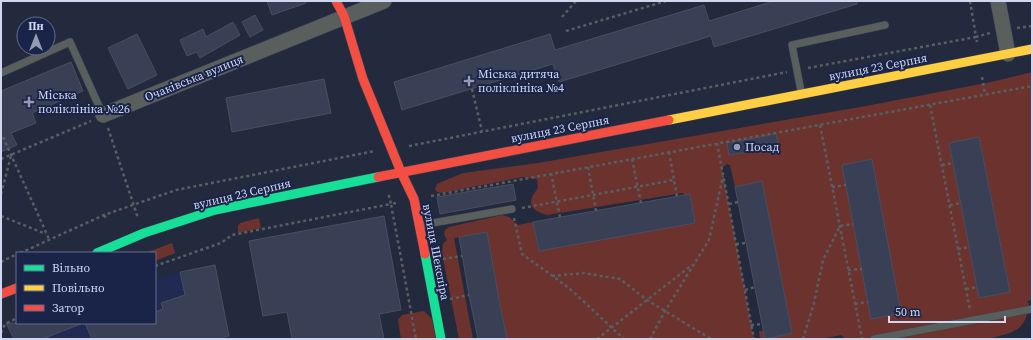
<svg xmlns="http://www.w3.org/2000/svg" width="1033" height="340" viewBox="0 0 1033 340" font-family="'Source Serif 4',serif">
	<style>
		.built { fill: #202a52 }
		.green { fill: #6c332e }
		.building { fill: #393f55; stroke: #494f60 }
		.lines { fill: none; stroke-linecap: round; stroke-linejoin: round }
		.lane-casing { stroke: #3f4455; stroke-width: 8 }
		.street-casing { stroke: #3f4455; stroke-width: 16 }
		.fast-casing { stroke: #3f4455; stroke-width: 10 }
		.slow-casing { stroke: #3f4455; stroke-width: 10 }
		.jam-casing { stroke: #3f4455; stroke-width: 10 }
		.path { stroke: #595e63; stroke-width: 2.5; stroke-dasharray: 3 3; stroke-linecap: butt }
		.lane { stroke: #595f5d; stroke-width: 7 }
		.street { stroke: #595f5d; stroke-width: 15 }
		.fast { stroke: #16e098; stroke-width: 9 }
		.slow { stroke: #ffcf43; stroke-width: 9 }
		.jam { stroke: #f24e42; stroke-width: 9 }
		.poi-dot { fill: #949bb2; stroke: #1a2449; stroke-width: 1.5 }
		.labels { text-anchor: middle; stroke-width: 4; stroke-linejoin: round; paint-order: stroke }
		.street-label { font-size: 12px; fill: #d0d8f1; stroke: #1a2449 }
		.poi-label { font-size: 12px; fill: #d0d8f1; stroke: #1a2449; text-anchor: start }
	</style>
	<rect width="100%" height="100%" fill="#242a3e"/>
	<path class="built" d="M180,272l14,67h-186l33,-16h114v-44z"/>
	<g class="green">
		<path d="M1032,72v228l-5,1 2,3c-3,28 -17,29 -41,35h-142l-5,-4 -20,4h-61l-1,-8h5l1,8 27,-6 -30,-152 -27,6 -5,-22 -3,-1 -5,4 32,171h-247l-21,-107 -32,6 19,101h-14l-17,-86 1,-9 4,-4 -3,-6 1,-4 4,-3 53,-12 7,2 9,8 15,-3 5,27 3,1 154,-27 -5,-28h-6l-1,-2 -136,22c-17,-5 -21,-12 -9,-27l-1,-9 -15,-2 -80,16 -5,-1 -2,-3 2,-5 26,-11 75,-10 328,-57 125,-24z"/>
		<path d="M259,218l2,10 -23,5v-7l2,-3z"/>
		<path d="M172,243l3,10 -20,8v-8h-10z"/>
		<path d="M424,311l8,8 4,20h-35l-3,-19 4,-5z"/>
	</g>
	<g class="building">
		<path d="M267,1h38l1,2 -34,12z"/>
		<path d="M774,1h83v3l-143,43 -3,-11 -152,46 -6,-18 -151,46 -8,-28 156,-48 5,16 149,-45 5,16z"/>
		<path d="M255,15l8,15 -13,7 -8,-15z"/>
		<path d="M233,22l7,13 -40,23 -3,-6 -10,4 -7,-16 23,-11 3,8z"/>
		<path d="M137,34l20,41 -29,14 -20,-41z"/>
		<path d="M71,62l12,29 -51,22 4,10 -25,10 6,12 -16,7v-61z"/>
		<path d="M324,79l7,34 -99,19 -6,-34z"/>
		<path d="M776,134l3,13 -50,8 -2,-12z"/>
		<path d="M979,137l31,155 -31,6 -30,-155z"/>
		<path d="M872,159l29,154 -30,6 -29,-154z"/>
		<path d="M762,181l30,152 -27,6 -30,-152z"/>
		<path d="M513,184l3,16 -76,14 -3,-17z"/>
		<path d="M690,194l5,29 -156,28 -6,-29z"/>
		<path d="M384,216l17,94 -22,4 5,25h-92l-5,-27 -24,4 -14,-75z"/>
		<path d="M487,232l13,73 7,34h-29l-9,-44 -10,-58z"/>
		<path d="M215,265l14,71 -5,1v2h-132l-7,-16h70v-11l8,-3 -2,-6 24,-8 -5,-23z"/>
		<path d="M6,323h75v1l-39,15h-28z"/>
	</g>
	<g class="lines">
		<g class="lane-casing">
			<g id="lane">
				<path d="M1,73l69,-31 33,73"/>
				<path d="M801,91l-9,-46 93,-20"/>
				<path d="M421,225l91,-16"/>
				<path d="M874,339l158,-30"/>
			</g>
		</g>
		<g class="street-casing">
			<g id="street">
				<path d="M998,1l10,53"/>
				<path d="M103,115l281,-114"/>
			</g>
		</g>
		<g class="fast-casing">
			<g id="fast">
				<path d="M97,253l47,-20 71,-23 163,-33"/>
				<path d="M425,254l16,85"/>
			</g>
		</g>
		<g class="slow-casing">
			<path id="slow" d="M669,120l363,-71"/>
		</g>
		<g class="jam-casing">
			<g id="jam">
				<path d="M336,1l8,15 19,63 38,93 13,27 11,55"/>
				<path d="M378,177l291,-57"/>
				<path d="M1,294l16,-6"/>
			</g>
		</g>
		<g class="path">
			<path d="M970,1l6,36 14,-4"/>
			<path d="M562,17l14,-16"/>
			<path d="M1017,28l15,-2"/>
			<path d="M566,31l100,-30"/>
			<path d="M808,68l168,-31 1,5"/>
			<path d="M982,77l3,17"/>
			<path d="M472,89l10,42"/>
			<path d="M930,105l40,205"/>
			<path d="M820,125l42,214"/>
			<path d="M108,128l30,90"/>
			<path d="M3,137l46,102"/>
			<path d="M717,143l37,196"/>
			<path d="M409,146l378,-74"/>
			<path d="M669,152l8,45"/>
			<path d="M1,159l90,-38"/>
			<path d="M632,159l9,44"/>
			<path d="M942,165l11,-2"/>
			<path d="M588,167l8,44"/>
			<path d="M551,173l9,44"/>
			<path d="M832,187l14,-2"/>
			<path d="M1,194l10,-38"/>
			<path d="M431,196l601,-110"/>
			<path d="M396,203l-5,1 25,135"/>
			<path d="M729,204l9,-2"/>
			<path d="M950,205l11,-2"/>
			<path d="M522,208l152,-28"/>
			<path d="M104,215l3,5"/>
			<path d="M1,216l45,18"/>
			<path d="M514,218l8,36 47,34 55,51"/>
			<path d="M736,244l10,-1"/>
			<path d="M958,249l11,-2"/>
			<path d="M20,253l84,-38 72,-25 199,-39"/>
			<path d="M443,259l19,-3"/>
			<path d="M1,262l16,-8"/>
			<path d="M155,266l66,-23 11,-8 159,-31 -3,-12"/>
			<path d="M848,270l14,-1"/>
			<path d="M552,276l31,-3 37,6 27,21 64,39"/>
			<path d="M966,289l11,-2"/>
			<path d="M745,290l10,-3"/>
			<path d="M450,299l19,-4"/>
			<path d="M855,304l13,-2"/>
			<path d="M751,325l11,-1"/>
			<path d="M1,333l4,-9 12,-6"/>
			<path d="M477,339h1"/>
			<path d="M597,339l95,-74"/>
			<path d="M650,339l15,-28 44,-71 14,-64"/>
			<path d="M803,339l11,-36 9,-43 17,-34 13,-2"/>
		</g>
		<use href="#lane" class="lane"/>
		<use href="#street" class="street"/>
		<use href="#fast" class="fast"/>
		<use href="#slow" class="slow"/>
		<use href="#jam" class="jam"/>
	</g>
	<g class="poi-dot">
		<path d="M467 75h4v4h4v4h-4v4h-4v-4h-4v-4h4z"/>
		<path d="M27 96h4v4h4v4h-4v4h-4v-4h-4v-4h4z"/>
		<circle cx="737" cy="147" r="4"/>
	</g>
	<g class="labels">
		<g class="street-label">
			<text transform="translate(878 67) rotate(-11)" y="4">вулиця 23 Серпня</text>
			<text transform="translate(194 78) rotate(-22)" y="4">Очаківська вулиця</text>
			<text transform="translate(560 129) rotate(-11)" y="4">вулиця 23 Серпня</text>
			<text transform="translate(242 194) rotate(-13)" y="4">вулиця 23 Серпня</text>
			<text transform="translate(436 252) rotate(79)" y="4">вулиця Шекспіра</text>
		</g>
		<g class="poi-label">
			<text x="478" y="78">Міська дитяча<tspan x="478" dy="14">поліклініка №4</tspan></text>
			<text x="38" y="99">Міська<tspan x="38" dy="14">поліклініка №26</tspan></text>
			<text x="745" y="151">Посад</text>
		</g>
	</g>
	<rect width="1033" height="340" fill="none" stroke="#d0d8f1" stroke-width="4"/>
	<rect x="16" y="252" width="140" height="72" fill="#1a2449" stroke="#636c8c"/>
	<rect x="24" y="265" width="20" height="6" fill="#16e098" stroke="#636c8c"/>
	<text x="52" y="272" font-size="12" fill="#d0d8f1">Вільно</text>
	<rect x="24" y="285" width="20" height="6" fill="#ffcf43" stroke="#636c8c"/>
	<text x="52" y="292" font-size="12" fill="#d0d8f1">Повільно</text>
	<rect x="24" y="305" width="20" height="6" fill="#f24e42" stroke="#636c8c"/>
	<text x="52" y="312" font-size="12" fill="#d0d8f1">Затор</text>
	<g transform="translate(36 36)"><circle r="19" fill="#1a2449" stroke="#636c8c"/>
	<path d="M0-3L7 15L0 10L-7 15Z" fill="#949bb2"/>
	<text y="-6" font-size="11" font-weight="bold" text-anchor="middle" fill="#d0d8f1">Пн</text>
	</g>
	<path d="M889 316v6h116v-6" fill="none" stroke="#d0d8f1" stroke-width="2"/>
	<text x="895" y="316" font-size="12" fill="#d0d8f1" stroke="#1a2449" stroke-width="3" paint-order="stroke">50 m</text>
</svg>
